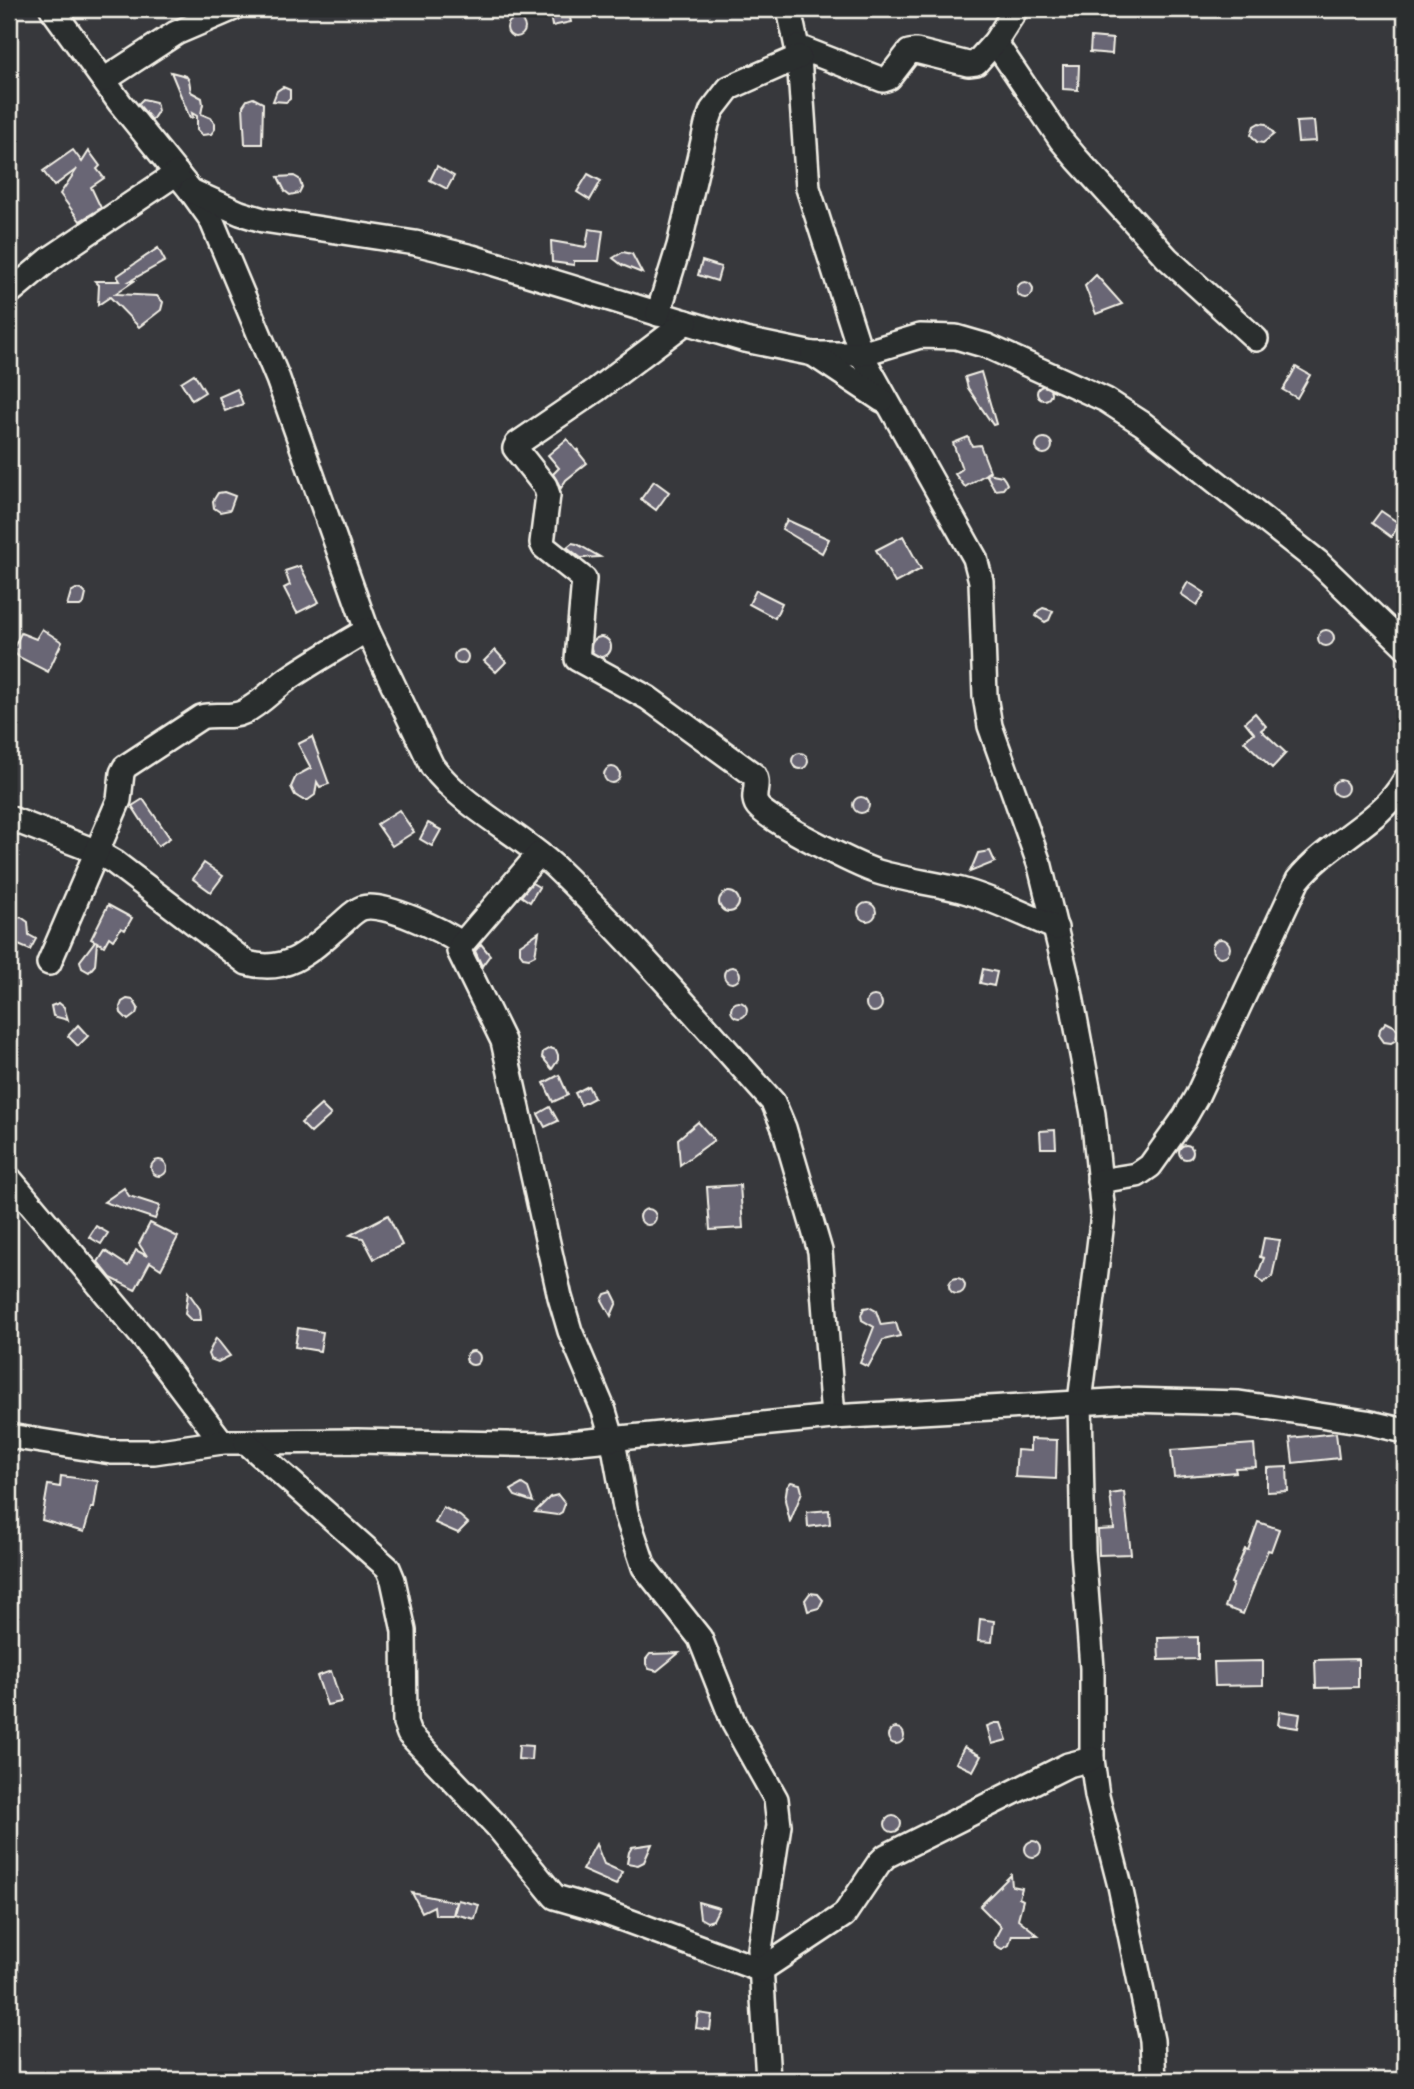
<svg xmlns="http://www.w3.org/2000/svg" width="1414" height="2089" viewBox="0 0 1414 2089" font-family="Dekko,sans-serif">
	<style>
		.building { fill: #696674; stroke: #f4f1e8; stroke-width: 2 }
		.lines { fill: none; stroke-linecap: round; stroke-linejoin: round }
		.minor-casing { stroke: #f4f1e8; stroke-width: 28 }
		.minor { stroke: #2a2d2e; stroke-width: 23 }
	</style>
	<rect width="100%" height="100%" fill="#37383c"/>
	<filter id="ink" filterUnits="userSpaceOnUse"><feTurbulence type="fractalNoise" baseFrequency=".0143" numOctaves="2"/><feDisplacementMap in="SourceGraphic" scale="14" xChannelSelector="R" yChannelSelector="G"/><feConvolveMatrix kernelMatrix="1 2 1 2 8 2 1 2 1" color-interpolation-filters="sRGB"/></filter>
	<g filter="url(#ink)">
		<g class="building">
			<path d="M549,9h19l3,13 -19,4z"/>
			<circle cx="516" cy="28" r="9"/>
			<path d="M1091,37l22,2 -1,15 -22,-2z"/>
			<path d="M1063,65h16l-1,25 -15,-1z"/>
			<path d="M171,72l15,4 3,4 2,12 11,6 1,6 -2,10 10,4 4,5v6l-4,5 -9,1 -5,-5v-14l-5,-3 1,4 -3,1z"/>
			<path d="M283,87l7,3v9l-4,3 -13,-1 4,-10z"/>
			<path d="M253,98l10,5 -1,41h-17l-2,-38 4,-6z"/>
			<path d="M143,99l13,3 2,9 -6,9 -14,-16z"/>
			<path d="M1314,121l2,20 -18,1 -2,-20z"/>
			<path d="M1259,123l7,1 8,10 -11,9 -6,-1 -6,-7 3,-9z"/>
			<path d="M73,150l9,12 7,-11 11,15 -3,3 7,9 -13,9 10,21 -21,13 -20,-27 17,-25 -23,17 -11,-15z"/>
			<path d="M437,166l17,10 -7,13 -17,-9z"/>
			<path d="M588,174l13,7 -11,19 -13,-8z"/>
			<path d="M294,176l5,3 3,8 -3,6 -9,2 -5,-4 -7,-14z"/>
			<path d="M589,229l14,2 -4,30h-25v4l-22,-3 -1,-21 35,6z"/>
			<path d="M158,248l7,13 -35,20h4l-19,13 42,2 6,6 -2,8 -22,17 -29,-30 -12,8 1,-20 -4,-4h25l-3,-5z"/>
			<path d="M623,252l9,2 10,19 -20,-8 -9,-7z"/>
			<path d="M702,261l19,6 -4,14 -19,-6z"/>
			<path d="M1096,275l26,29 -26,10 -11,-28z"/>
			<circle cx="1025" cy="290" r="8"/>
			<path d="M1296,367l14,8 -13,23 -14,-8z"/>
			<path d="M981,372l15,52 -3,1 -25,-37 -3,-11z"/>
			<path d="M194,374l11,18 -13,8 -11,-18z"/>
			<circle cx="1044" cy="393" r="7"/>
			<path d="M237,389l6,15 -18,7 -6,-14z"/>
			<path d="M968,437l4,9 8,-1 10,26 -3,2 15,3 3,4 2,4 -4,5 -8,1 -9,-16 -21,13 -10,-13 7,-5 -9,-26z"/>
			<circle cx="1044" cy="446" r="8"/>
			<path d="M567,439l10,12 2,-2 -1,3 9,11 -21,17 -5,8 -8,-14 6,-6 -11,-13z"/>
			<path d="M654,481l15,11 -13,18 -15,-11z"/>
			<path d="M224,492l11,4 -5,14 -10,2 -6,-4 -1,-7 5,-8z"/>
			<path d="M1381,511l19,13 -9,13 -19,-14z"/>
			<path d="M787,520l42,19 -7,14 -40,-24z"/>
			<path d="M903,536l18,33 -26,14 -19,-33z"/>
			<path d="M572,543l5,1 23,13 -19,1 -14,-11z"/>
			<path d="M300,566l19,36 -22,11 -13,-25 6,-3 -5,-14z"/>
			<path d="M1188,582l17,11 -8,12 -16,-11z"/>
			<path d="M76,589l6,1 4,4 -2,9 -4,3h-13l4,-14z"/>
			<path d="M756,590l26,13 -7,15 -26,-14z"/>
			<path d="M1043,608l10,3 -4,9 -4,2 -9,-6 2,-5z"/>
			<path d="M42,629l20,13 -14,30 -29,-15 -7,-6 9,-18 15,6z"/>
			<circle cx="1326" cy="638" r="8"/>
			<circle cx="601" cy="647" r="10"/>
			<circle cx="461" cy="657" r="7"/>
			<path d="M495,650l11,12 -10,10 -12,-11z"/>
			<path d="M1255,713l11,13 -5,4 25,23 -14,15 -28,-27 10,-8 -9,-11z"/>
			<path d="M312,737l17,47 -9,3 -3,-5 -2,13 -7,5h-5l-8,-5 -4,-8 5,-11 15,-8 -13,-24z"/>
			<circle cx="800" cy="761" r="8"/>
			<circle cx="612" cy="775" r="8"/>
			<circle cx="1340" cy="788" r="8"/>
			<circle cx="861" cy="805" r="8"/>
			<path d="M143,799l27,39 -12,8 -26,-40z"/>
			<path d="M399,810l15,22 -22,14 -15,-22z"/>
			<path d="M428,823l13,7 -9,16 -12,-7z"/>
			<path d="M990,851l5,11 -25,10 8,-19z"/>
			<path d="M204,863l19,13 -12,16 -18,-13z"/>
			<path d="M532,883l7,4 -9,15 -9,-6z"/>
			<circle cx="729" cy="902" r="10"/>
			<circle cx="867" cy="912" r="9"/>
			<path d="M108,905l24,13 -7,12 -4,-2 -8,12 -4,-3 -5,9 -7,-4 -2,23 -6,7 -7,-4 -2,-7 15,-20 -4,-2z"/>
			<path d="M21,917l7,5 1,13 7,4 -6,11 -21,-9 3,-7 -1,-10 4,-5z"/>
			<path d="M539,932l-4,23 -6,3 -6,-1 -3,-4v-8z"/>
			<circle cx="1221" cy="948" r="9"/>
			<path d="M481,944l9,11 -8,11 -7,-15z"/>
			<circle cx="732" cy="975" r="8"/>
			<path d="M983,969l14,3 -3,14 -14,-3z"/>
			<circle cx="874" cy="1004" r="8"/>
			<path d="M127,999l6,1 5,8 -2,6 -8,6 -7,-7 -1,-6 2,-5z"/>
			<circle cx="739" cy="1010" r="8"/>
			<path d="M59,1003l5,4 4,13 -15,-4 -2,-10z"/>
			<path d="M1386,1022l8,4 4,5 -2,9 -5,3 -7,-1 -5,-7 1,-6z"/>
			<path d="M78,1025l10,11 -10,10 -10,-10z"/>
			<path d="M550,1048l6,2 2,5v5l-6,9 -10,-12 1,-5z"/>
			<path d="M559,1075l9,20 -15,7 -9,-19z"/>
			<path d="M588,1086l6,12 -13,7 -6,-12z"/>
			<path d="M321,1105l10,10 -20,18 -10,-10z"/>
			<path d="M550,1107l8,14 -13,6 -7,-13z"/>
			<path d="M698,1122l16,18 -34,25 -2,-26z"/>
			<path d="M1055,1130l1,18h-15l-1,-17z"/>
			<circle cx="1186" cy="1152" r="7"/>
			<circle cx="159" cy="1168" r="8"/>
			<path d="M740,1185l3,43 -33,2 -3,-43z"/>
			<path d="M124,1188l5,8 31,10 -5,13 -51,-17z"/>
			<circle cx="648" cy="1217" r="8"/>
			<path d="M388,1215l14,30 -28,14 -11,-21 -13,-3z"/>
			<path d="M150,1223l28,14 -17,32 -11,-7 -15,28 -24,-12 -13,-16 7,-11 23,15 8,-16 11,6 -8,-12z"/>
			<path d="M96,1226l12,7 -7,11 -12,-7z"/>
			<path d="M1264,1238l16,2 -8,37 -9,6 -6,-6 7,-19 -4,-1z"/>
			<circle cx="957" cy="1286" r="8"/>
			<path d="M188,1292l12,17 1,11h-10l-6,-6z"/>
			<path d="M612,1292l5,10 -6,14 -9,-16 3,-6z"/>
			<path d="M869,1307l7,4 5,14 15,-2 4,13 -17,4 -15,27 -8,-4 14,-36 -12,-7 -1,-5 3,-7z"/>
			<path d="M298,1328l25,4 -3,19 -25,-4z"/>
			<path d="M216,1338l14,18 -12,6 -8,-3 -2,-5z"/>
			<circle cx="473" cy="1358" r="7"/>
			<path d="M1336,1433l3,25 -46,5 -3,-25z"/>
			<path d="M1030,1439l27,1 -1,39 -41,-2 2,-27 13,1z"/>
			<path d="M1254,1444l2,23 -21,1 1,4 -62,5 -3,-27z"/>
			<path d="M1287,1467l1,24 -21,1v-24z"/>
			<path d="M61,1476l37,5 -4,27h-3l-7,24 -42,-12 6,-35 12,2z"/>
			<path d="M791,1482l9,2 2,8 -12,30 -5,-22 2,-13z"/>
			<path d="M522,1484l6,4 5,14 -18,-6 -4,-6z"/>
			<path d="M1124,1492l7,62 -32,1 -1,-25 16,-1 -4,-35z"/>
			<path d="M558,1495l7,9 -3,8 -5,3 -22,-3 15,-15z"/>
			<path d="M443,1507l17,9 8,7 -10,10 -23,-10z"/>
			<path d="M829,1510l1,14 -22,3 -1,-15z"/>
			<path d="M1258,1522l21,7 -8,22 -3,-1 -25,64 -18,-7 8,-23 -2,-1 14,-34 3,1z"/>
			<path d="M810,1593l8,1 5,6 -4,8 -11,3 -3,-11z"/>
			<path d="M980,1619l14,2 -2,21 -14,-1z"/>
			<path d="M1198,1637v22l-39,1 -1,-22z"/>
			<path d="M679,1653l-22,18 -8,-2 -3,-5v-5l4,-5z"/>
			<path d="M1358,1659v28l-42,1 -1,-28z"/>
			<path d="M1263,1661v24l-48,1 -1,-24z"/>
			<path d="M331,1671l10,31 -14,3 -10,-29z"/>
			<path d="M1280,1711l20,3 -2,14 -20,-3z"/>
			<path d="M995,1723h6l6,17 -15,4 -5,-18z"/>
			<circle cx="896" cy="1736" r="8"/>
			<path d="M519,1745l13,1 -1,14 -13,-1z"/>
			<path d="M964,1747l17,9 -8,15 -17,-8z"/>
			<circle cx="893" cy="1824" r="8"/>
			<circle cx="1033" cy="1849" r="8"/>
			<path d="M596,1844l8,20 18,8 -6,13 -34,-15z"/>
			<path d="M652,1844l-8,18 -6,3 -11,-2 2,-11 3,-5z"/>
			<path d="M1011,1875l1,11 10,2 -3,10 4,2 -5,19 20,16h-26l-3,10 -7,4 -7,-4 -1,-5 7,-13 -21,-21z"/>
			<path d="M412,1893l44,9 -3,13h-18l-1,-9 -12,6z"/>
			<path d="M458,1900l21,5 -4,14 -21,-5z"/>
			<path d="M698,1902l21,6 -6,12 -6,2 -7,-4z"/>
			<path d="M698,2013l14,2 -2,15 -14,-2z"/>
		</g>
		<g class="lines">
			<g class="minor-casing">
				<g id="minor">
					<path d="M52,9l68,94 71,88 20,28 67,160 89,251 65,136c32,42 84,65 123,101 77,74 147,156 218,235l11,26 36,123 13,166"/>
					<path d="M789,9l10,48 9,131 53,166 114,204 6,23 4,115 5,30 50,140 29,119 24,129 10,100 -23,188 3,148 9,118v91l5,37 23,90 32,154 2,40"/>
					<path d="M995,42l66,98 16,19 90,99 89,81"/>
					<path d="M798,47l85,33 6,-2 20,-26 7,-1 52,13 8,-1 19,-21 21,-33"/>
					<path d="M104,80l72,-47 56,-24"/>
					<path d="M191,191l49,22 23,7 152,23 57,14 273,83 68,14h48l59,-18 36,1 31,9 119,54 37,24 175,138 87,84"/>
					<path d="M9,293l42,-35 126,-85"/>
					<path d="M658,314l21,-68 28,-122 5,-14 17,-22 70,-31"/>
					<path d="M686,322l-90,68 -79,54 -2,4 30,38 3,9 -6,48 2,4 40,32 -7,80 71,39 106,77c6,10 -3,21 3,30 8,15 102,61 121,67 27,8 56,11 83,18 33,9 64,25 95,38"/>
					<path d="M813,354l69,46"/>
					<path d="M9,818l86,33 19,11 133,101c42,12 65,-14 94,-39 7,-6 13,-13 21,-16 21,-7 82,23 100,36"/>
					<path d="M539,854l-77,90 -3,7 44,90 57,256 10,34 34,80 9,30 13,72 18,54 56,71 34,86 42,75 3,26 -19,124 8,131"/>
					<path d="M49,963l70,-163 3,-27 3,-6 76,-50c15,-4 29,2 43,-5 18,-9 31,-25 48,-36 24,-16 50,-31 75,-46"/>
					<path d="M9,1178l137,163 76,101"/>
					<path d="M1099,1181l38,-6 13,-9 35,-49 12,-21 101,-216c31,-39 83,-57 107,-100"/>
					<path d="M9,1436l102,16h43l68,-10h24l111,-1 192,4 284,-28 295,-17 111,3 127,19 39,9"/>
					<path d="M246,1442l142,126 5,12 11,51 1,92 4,11 87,91 59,72 41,12 165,61 83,-55 35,-52 7,-7 182,-91 24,-6"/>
				</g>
			</g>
			<use href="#minor" class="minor"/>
		</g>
	</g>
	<rect width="1414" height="2089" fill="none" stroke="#2a2d2e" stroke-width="35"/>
	<rect x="18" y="18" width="1379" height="2054" fill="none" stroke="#f4f1e8" stroke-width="2.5" filter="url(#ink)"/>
</svg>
